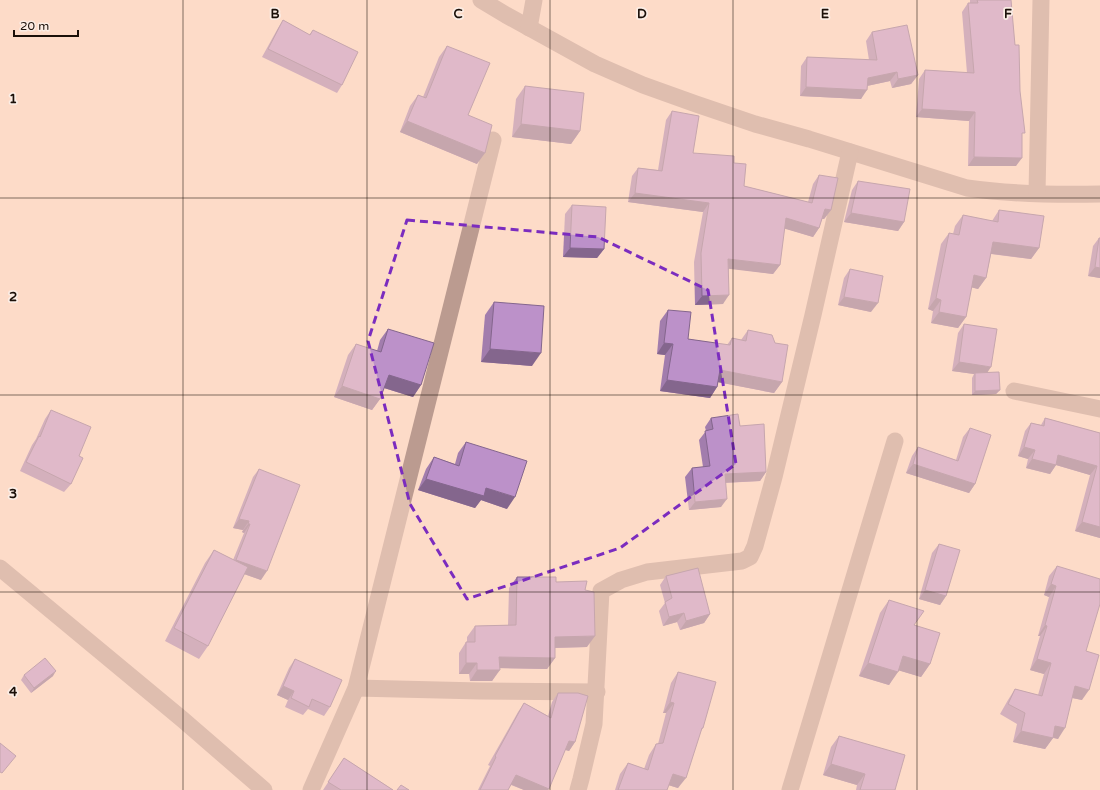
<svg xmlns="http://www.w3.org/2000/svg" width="1100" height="790" viewBox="0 0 1100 790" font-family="'Varela Round',sans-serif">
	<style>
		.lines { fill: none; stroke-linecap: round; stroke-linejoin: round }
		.minor { stroke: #bb9b90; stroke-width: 17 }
		.wall { fill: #a27dad }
		.shaded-wall { fill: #84668d }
		.building { fill: #bc91c9; stroke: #84668d }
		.marked { fill: none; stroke: #7b2cbf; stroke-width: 3; stroke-dasharray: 8 5; stroke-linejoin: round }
		.grid { fill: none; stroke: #1b1009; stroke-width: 1; stroke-opacity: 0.55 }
		.grid-label { font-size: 13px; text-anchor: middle; font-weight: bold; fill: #1b1009; stroke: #fbede5; stroke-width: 3.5; stroke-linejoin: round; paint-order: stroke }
	</style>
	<rect width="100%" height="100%" fill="#fddbc8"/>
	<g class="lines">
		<g class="minor">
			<path d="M481,0l25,15 89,49 48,21 53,19 59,20 54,15 158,49c43,6 89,7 133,6"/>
			<path d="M529,28l5,-28"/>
			<path d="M1037,193l4,-193"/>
			<path d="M1014,391l86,18"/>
			<path d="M0,568l182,151 82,71"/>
			<path d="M356,688l124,3 117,1"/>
			<path d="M311,790l45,-102 137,-548"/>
			<path d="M578,790l3,-11 13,-55 7,-133 20,-11 26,-8 95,-11 8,-4 5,-11 19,-69 39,-162 37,-163"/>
			<path d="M790,790l105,-349"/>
		</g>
	</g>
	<g class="wall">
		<path d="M970,0h41l11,136 -6,30h-48l1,-45 -53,-4 3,-38 6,-9 42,3 -5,-61 6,-9h2z"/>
		<path d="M283,20l26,15 4,-5 29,55 -5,8 -75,-36 16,-29z"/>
		<path d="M872,32l46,43 -7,9 -19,4 -2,-7 -23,5 -6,13 -61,-3 1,-30 6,-9 62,3 -3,-19z"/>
		<path d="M447,46l21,69 9,49 -77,-32 10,-26 8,-11 5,2 16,-40z"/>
		<path d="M525,86l55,45 -9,13 -59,-7 4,-38z"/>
		<path d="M672,111l21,42 41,10 10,23 64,16 5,-18 6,-9 12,35 -7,9h-2l-3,9 -6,9 -29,-9 -4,37 -7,9 -44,-6 -6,36 -28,1 -1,-43 9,-50 -75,-10 4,-26 6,-8 20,2 8,-50z"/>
		<path d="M858,181l46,41 -6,9 -54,-9 8,-32z"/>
		<path d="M572,205l32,44 -7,9 -34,-1 2,-43z"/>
		<path d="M999,210l40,38 -8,11 -40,-5 -5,24 -8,11 -7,-2 -5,30 -8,11 -27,-5 2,-12 -5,-2 13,-65 8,-11 4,1 2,-8 8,-11 29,6z"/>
		<path d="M1099,238l1,40 -12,-2 5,-30z"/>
		<path d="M850,269l21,43 -33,-7 6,-27z"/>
		<path d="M494,302l38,64 -51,-4 4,-47z"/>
		<path d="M668,310l20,29 39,6 5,-7 9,2 7,-10 34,52 -8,11 -56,-11 -1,5 -7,11 -50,-7 5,-36 -8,-1 3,-33z"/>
		<path d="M964,324l23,49 13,17 -4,4 -24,1v-17l2,-4 -22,-3 6,-38z"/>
		<path d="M388,329l33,56 -8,12 -29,-9 -4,11 -8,11 -38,-13 14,-42 8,-11 21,7 3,-11z"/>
		<path d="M51,410l28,46 -8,28 -7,8 -44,-21 12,-26 4,-6 9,-20z"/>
		<path d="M711,418l29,8 26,46 -6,9 -35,2 -4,24 -32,3 -4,-33 7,-9 11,-1 -4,-27 7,-9 -1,-4z"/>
		<path d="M1045,418l55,15v105l-25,-7 15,-56 -34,-10 -6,9 -24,-6 2,-9 -10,-3 7,-25 6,-8 10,2z"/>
		<path d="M970,428l5,56 -6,9 -63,-20 6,-17 6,-9 38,13 7,-23z"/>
		<path d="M466,442l41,67 -26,-9 -6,8 -57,-18 8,-21 8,-12 21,7 3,-11z"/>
		<path d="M259,469l2,111 -17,-6 -36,72 -9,13 -34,-18 40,-78 9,-13 19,10 11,-27 -2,-1 1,-2 -10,-2 20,-51z"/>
		<path d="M939,544l7,52 -6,9 -21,-6 13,-46z"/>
		<path d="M1057,566l29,85 -4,49 -10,-2 -14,41 -5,-1 -8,11 -32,-7 4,-18 -17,-10 8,-14 7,-11 23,6 6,-21 -14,-4 10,-34h-2l11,-39 -5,-2 5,-19z"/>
		<path d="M666,576l44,38 -6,9 -24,7 -3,-8 -14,4 -4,-15 6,-8 -5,-18z"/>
		<path d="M517,577l39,5 29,8 2,57 -32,1v10l-8,11 -47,-1 -8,13h-22l-1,-7h-10v-21l7,-11h1v-5l8,-11 33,-1 1,-37z"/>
		<path d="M889,600l25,25 16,39 -9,13 -23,-7 -9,15 -30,-9 21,-63z"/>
		<path d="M295,659l35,48 -6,9 -16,-7 -5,6 -18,-8 3,-7 -11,-5 12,-27z"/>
		<path d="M678,672l25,56 -3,4 -22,56 -10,-3 -1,5h-52l5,-16 8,-11 16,6 5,-14 7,-11h2l8,-31h-3l8,-30z"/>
		<path d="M24,675l29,1 -22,17 -10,-13z"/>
		<path d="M558,693l17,49 -6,9 -4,-1 -17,40h-24l-13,-5 -3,5h-30l12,-24 -2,-1 30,-53 6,-9 24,13 4,-14z"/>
		<path d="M839,736l56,54h-39l1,-5 -34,-10 8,-28z"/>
		<path d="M344,758l49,32h-70z"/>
	</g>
	<g class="shaded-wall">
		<path d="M897,72l-7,9 -28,6 6,-9z"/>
		<path d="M918,75l-7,9 -19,4 6,-9z"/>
		<path d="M806,87l61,3 -6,9 -61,-3z"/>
		<path d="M922,109l53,3 -6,9 -53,-4z"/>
		<path d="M407,121l78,32 -8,11 -77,-32z"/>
		<path d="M521,124l59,7 -9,13 -59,-7z"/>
		<path d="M974,157l48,1 -6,8h-48z"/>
		<path d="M635,193l74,10 -6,9 -75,-10z"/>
		<path d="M825,209l6,1 -7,9 -5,-1z"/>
		<path d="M851,213l53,9 -6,9 -54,-9z"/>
		<path d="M786,218l33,10 -6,9 -34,-10z"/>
		<path d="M993,242l46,6 -8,11 -46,-6z"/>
		<path d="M570,248l34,1 -7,9 -34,-1z"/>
		<path d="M728,259l52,6 -7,9 -51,-6z"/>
		<path d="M1095,267l5,1v10l-12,-2z"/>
		<path d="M974,275l12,3 -8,11 -12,-3z"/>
		<path d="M729,295l-6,9 -28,1 7,-9z"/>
		<path d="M844,297l34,6 -7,9 -33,-7z"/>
		<path d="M936,298l5,2 -8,11 -5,-2z"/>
		<path d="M939,312l27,5 -8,11 -27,-5z"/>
		<path d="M664,343l9,1 -8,11 -8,-1z"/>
		<path d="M490,349l51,4 -9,13 -51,-4z"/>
		<path d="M959,362l32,5 -6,9 -10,-3 -1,1 -22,-3z"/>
		<path d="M720,370l62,12 -8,11 -62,-12z"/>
		<path d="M389,375l32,10 -8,12 -32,-10z"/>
		<path d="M667,380l50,7 -7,11 -50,-7z"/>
		<path d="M342,386l38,13 -8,11 -38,-13z"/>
		<path d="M1000,390l-4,4 -24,1 3,-4z"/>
		<path d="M1024,447l11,3 -7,9 -10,-3z"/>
		<path d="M1058,455l39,11 -7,9 -34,-10 -6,9 -24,-6 6,-9z"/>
		<path d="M913,464l62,20 -6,9 -63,-20z"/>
		<path d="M766,472l-6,9 -42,2 7,-9z"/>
		<path d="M426,479l60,9 29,9 -8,12 -26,-9 -6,8 -57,-18z"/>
		<path d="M727,499l-6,8 -32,3 6,-8z"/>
		<path d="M239,519l10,2 -6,9 -10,-2z"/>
		<path d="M1082,522l18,5v11l-25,-7z"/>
		<path d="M248,524h2l-6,9 -2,-1z"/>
		<path d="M236,560l31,11 -6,9 -31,-11z"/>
		<path d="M1051,584l5,2 -7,11 -5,-2z"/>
		<path d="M925,590l21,6 -6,9 -21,-6z"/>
		<path d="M684,613l-7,9 -14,4 6,-9z"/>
		<path d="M710,614l-6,9 -24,7 6,-9z"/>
		<path d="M1045,625l2,1 -7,10h-2z"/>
		<path d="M595,636l-8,11 -39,1 7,-11z"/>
		<path d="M903,656l27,8 -9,13 -27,-8z"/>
		<path d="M499,657l56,1 -8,11 -55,-1z"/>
		<path d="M1037,659l14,4 -7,11 -14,-4z"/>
		<path d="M466,663h11l-8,11h-10z"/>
		<path d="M868,663l30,9 -9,13 -30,-9z"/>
		<path d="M477,670h23l-8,11h-22z"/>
		<path d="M56,671l-3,5 -22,17 3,-5z"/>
		<path d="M283,686l11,5 -6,9 -11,-5z"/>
		<path d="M1075,686l14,4 -7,10 -14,-3z"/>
		<path d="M670,702l4,1 -8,10h-3z"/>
		<path d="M1055,726l10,2 -7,11 -10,-3z"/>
		<path d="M1021,731l32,7 -8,11 -32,-7z"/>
		<path d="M569,741l6,1 -6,9 -6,-2z"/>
		<path d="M831,764l34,10 -8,11 -34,-10z"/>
		<path d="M673,774l13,4 -8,10 -13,-4z"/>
		<path d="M516,775l33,14 -1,1h-24l-14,-6z"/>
	</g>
	<g class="building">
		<path d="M977,0h34l4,45h4l1,46 5,42h-3v25l-48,-1 1,-45 -53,-3 3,-39 49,3 -6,-70h10z"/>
		<path d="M283,20l27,15 3,-5 45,22 -16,33 -74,-36z"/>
		<path d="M907,25l11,50 -20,4 -1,-7 -29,6 -1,12 -61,-3 1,-30 70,3 -5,-28z"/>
		<path d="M447,46l43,17 -22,52 24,10 -7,28 -78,-32 11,-26 8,3z"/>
		<path d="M525,86l59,7 -4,38 -59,-7z"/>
		<path d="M672,111l27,5 -6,37 41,3v7l12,1 -2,22 68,17 7,-28 19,3 -7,32 -6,-1 -6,19 -33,-10 -6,47 -52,-6 1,36 -27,1 -1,-43 8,-50 -74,-10 3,-25 24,3z"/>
		<path d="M858,181l52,8 -6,33 -53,-9z"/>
		<path d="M572,205l34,2 -2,42 -34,-1z"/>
		<path d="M999,210l45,6 -5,32 -46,-6 -7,36 -12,-3 -8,42 -27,-5 2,-12 -5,-2 13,-65 10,2 4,-20 35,7z"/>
		<path d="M1099,238h1v30l-5,-1z"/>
		<path d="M850,269l33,7 -5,27 -34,-6z"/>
		<path d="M494,302l50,4 -3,47 -51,-4z"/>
		<path d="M668,310l23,2 -3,27 42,6 2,-7 14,3 2,-11 24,5 3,8 13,2 -6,37 -62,-12 -3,17 -50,-7 6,-36 -9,-1z"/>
		<path d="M964,324l33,5 -6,38 -32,-5z"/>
		<path d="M388,329l46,14 -13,42 -32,-10 -9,24 -38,-13 14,-42 25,8z"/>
		<path d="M999,372l1,18 -25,1v-18z"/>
		<path d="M51,410l40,17 -12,29 4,2 -12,26 -45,-22 13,-26 1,1z"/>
		<path d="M738,414l2,12 24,-2 2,48 -41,2 2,25 -32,3 -3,-34 18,-2 -5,-35 8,-2 -2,-11z"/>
		<path d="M1045,418l55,15v94l-18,-5 15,-56 -39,-11 -2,10 -24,-6 3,-9 -11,-3 7,-24 13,3z"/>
		<path d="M970,428l21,7 -16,49 -62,-20 5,-17 40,14z"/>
		<path d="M466,442l61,19 -12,36 -29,-9 -2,8 -58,-17 8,-22 25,9z"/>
		<path d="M259,469l41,16 -33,86 -31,-11 14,-36h-2l1,-3 -10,-2z"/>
		<path d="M939,544l21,6 -14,46 -21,-6z"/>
		<path d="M214,550l34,17 -40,79 -34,-18z"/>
		<path d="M1057,566l43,13v25l-14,47 13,4 -10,35 -14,-4 -10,42 -10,-2 -2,12 -32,-7 4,-18 -17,-9 7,-15 27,7 9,-33 -14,-4 10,-33 -2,-1 11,-39 -5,-2z"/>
		<path d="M698,568l12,46 -24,7 -2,-8 -15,4 -4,-15 7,-4 -6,-22z"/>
		<path d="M517,577h39v5l31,-1 -2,9 9,2 1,44 -40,1v21l-56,-1 1,13h-23v-7h-11v-21h9v-16l41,-1z"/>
		<path d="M889,600l35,11 -10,14 26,8 -10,31 -27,-8 -5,16 -30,-9z"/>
		<path d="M45,658l11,13 -22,17 -10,-13z"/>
		<path d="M295,659l47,21 -12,27 -18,-8 -3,8 -18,-9 3,-7 -11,-5z"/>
		<path d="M678,672l38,10 -13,46h-1l-16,50 -13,-4 -6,16h-49l10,-27 20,7 8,-26 7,-1 11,-40 -4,-1z"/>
		<path d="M558,693h20l10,3 -13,46 -6,-1 -20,48 -33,-14 -8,15h-28l16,-33 -1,-1 29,-53 27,15z"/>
		<path d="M839,736l66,19 -10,35h-35l5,-16 -34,-10z"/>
		<path d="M0,743l16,13 -14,17 -2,-1z"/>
		<path d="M344,758l49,32h-52l-13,-8z"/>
		<path d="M401,785l8,5h-12z"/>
	</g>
	<path d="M0 0H1100V790H0ZM407,220l191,17 110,53 28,174 -116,84 -153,51 -57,-95 -42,-163z" fill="#fddbc8" fill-opacity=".55" fill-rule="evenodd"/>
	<path class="marked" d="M407,220l191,17 110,53 28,174 -116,84 -153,51 -57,-95 -42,-163z"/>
	<path class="grid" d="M183,0v790M367,0v790M550,0v790M733,0v790M917,0v790M0,198h1100M0,395h1100M0,592h1100"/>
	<g class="grid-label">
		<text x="275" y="18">B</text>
		<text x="458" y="18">C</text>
		<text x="642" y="18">D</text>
		<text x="825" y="18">E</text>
		<text x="1008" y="18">F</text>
		<text x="13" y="103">1</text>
		<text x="13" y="301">2</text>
		<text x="13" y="498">3</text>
		<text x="13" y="696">4</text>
	</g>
	<path d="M14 30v6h64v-6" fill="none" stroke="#1b1009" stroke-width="2"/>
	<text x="20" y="30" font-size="12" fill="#1b1009" stroke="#fbede5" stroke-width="3" paint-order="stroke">20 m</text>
</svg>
